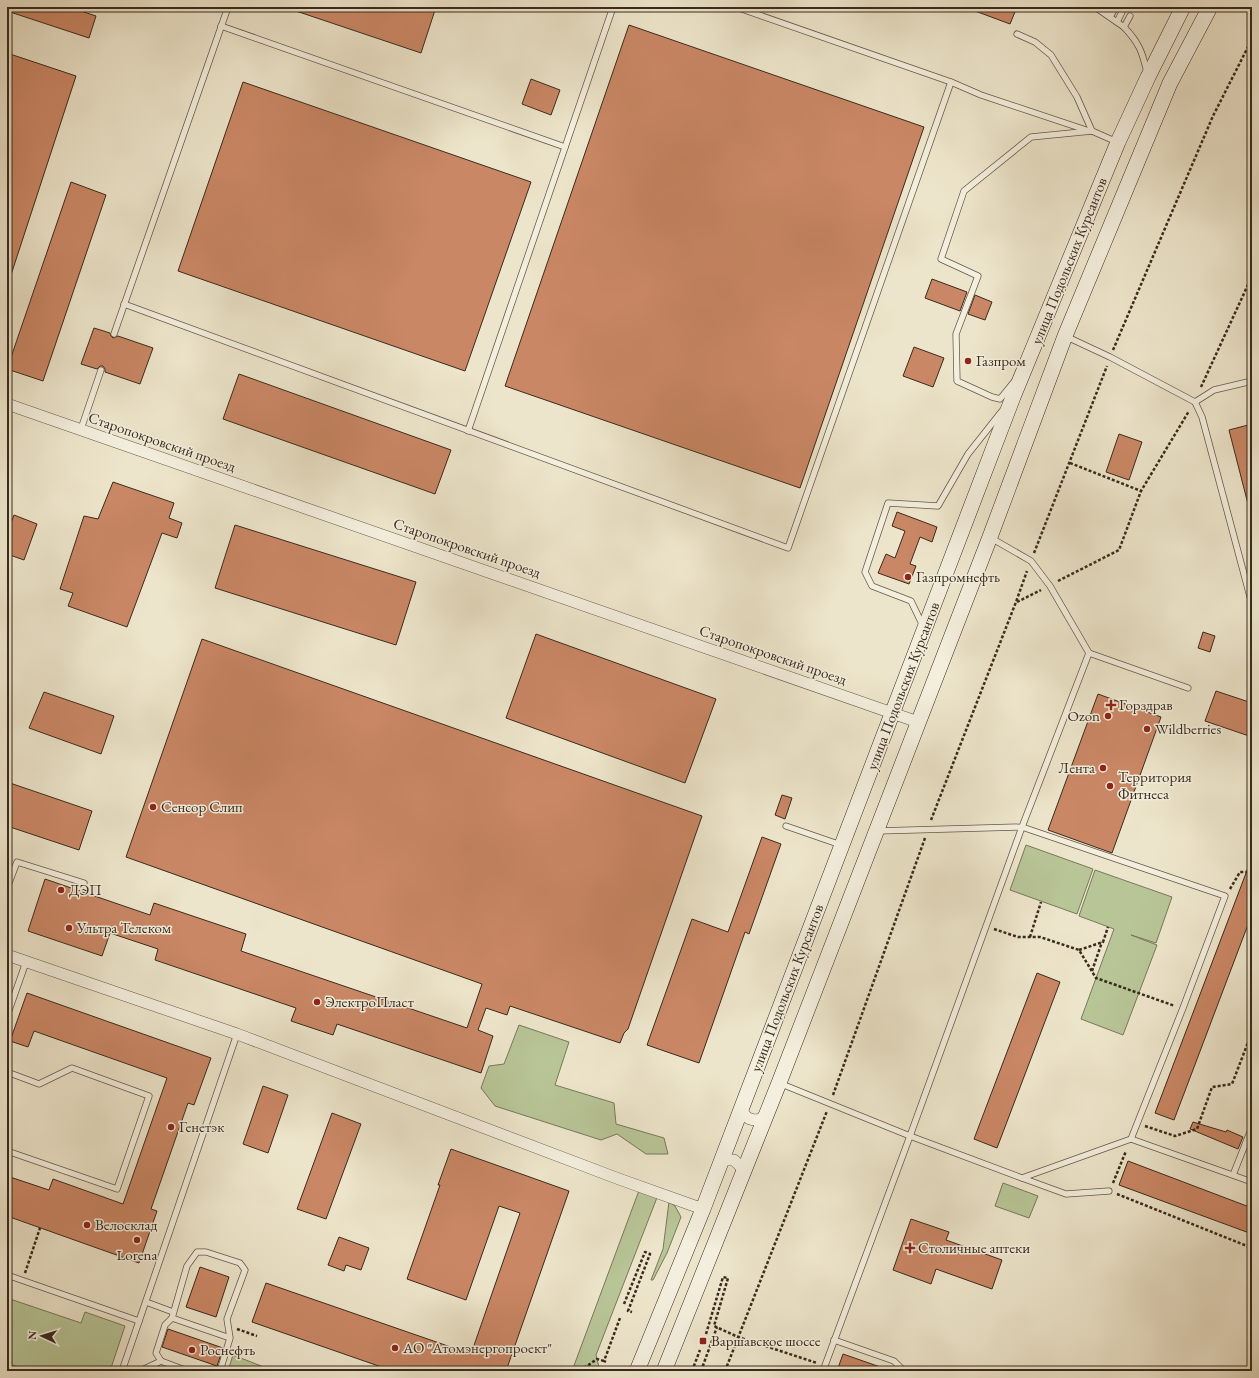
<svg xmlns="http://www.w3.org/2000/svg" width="1259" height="1378" viewBox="0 0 1259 1378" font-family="'EB Garamond',serif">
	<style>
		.green { fill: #b8c597; stroke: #78785a }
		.building { fill: #ca8765; stroke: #392a1d }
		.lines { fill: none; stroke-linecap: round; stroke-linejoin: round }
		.lane-casing { stroke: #665948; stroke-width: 7 }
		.street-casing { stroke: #665948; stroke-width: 12 }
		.secondary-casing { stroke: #392a1d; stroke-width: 16 }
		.path { stroke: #392a1d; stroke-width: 2.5; stroke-dasharray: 3 2; stroke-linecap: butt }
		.lane { stroke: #f3eedd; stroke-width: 5.5 }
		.street { stroke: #f3eedd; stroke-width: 11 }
		.secondary { stroke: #f3eedd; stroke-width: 15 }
		.poi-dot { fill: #8f2418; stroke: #f3eedd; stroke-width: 1.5 }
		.labels { text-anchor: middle; stroke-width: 3; stroke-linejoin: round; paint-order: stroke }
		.street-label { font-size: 15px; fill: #392a1d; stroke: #f3eedd }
		.poi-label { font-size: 15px; fill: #392a1d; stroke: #f3eedd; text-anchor: start }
	</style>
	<rect width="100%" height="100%" fill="#ede5cb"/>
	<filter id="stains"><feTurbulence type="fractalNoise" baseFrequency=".005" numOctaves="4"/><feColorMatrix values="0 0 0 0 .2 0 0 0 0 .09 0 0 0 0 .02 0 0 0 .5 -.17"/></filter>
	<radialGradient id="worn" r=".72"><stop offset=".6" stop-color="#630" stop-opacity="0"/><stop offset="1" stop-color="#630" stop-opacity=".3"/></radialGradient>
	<g class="green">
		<path d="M1026,845l67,24 -16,45 -67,-24z"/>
		<path d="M1095,870l77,27 -16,46 -25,-8 26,10 -34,90 -42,-16 33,-90 -35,-13z"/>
		<path d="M519,1025l50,17 -14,43 59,18 2,21 48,14 4,16h-22l-29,-20 -16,6 -106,-34 -14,-18 8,-22 15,-2z"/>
		<path d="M1003,1183l35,13 -9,22 -34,-12z"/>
		<path d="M641,1185l17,10 -62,160 4,16h-28z"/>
		<path d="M669,1202l6,4 6,11 -14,36 -14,27h-2l12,-31z"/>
		<path d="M7,1298l74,25 4,-11 40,14 -15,45h-79l-24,-8z"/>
		<path d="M233,1355l41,16h-46z"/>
	</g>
	<g class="building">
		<path d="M7,7h62l27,9 -7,22 -82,-27z"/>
		<path d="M290,7h146l-15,46 -131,-44z"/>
		<path d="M967,7h50l-7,17 -43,-16z"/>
		<path d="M629,25l295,102 -124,361 -295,-102z"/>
		<path d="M7,53l69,23 -67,205 -2,-1z"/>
		<path d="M531,79l29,11 -9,25 -29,-11z"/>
		<path d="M243,82l288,100 -66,189 -287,-100z"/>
		<path d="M71,182l35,13 -63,186 -36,-12z"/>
		<path d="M932,279l35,13 -7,19 -35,-13z"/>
		<path d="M975,295l17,7 -7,18 -17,-6z"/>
		<path d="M94,328l16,5 1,3 2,2 5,-2 35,12 -13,36 -35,-12v-3l-2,-3h-3l-3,3 -16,-5z"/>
		<path d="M914,347l30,11 -11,29 -30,-11z"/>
		<path d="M239,374l212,76 -16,44 -212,-75z"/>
		<path d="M1252,424v79l-4,1 -19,-74z"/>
		<path d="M1119,434l23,8 -13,38 -23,-8z"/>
		<path d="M113,482l61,21 -5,15 13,5 -5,15 -15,-5 -35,94 -59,-21 5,-13 -13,-4 24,-73 14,3z"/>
		<path d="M897,512l40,15 -5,15 -12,-5 -10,27 6,2 -7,18 -31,-11 8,-19 9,4 10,-27 -13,-5z"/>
		<path d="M14,515l23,9 -13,36 -17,-6v-20z"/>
		<path d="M235,525l181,57 -20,63 -181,-57z"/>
		<path d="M1203,632l12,4 -5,16 -12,-4z"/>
		<path d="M536,634l180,65 -31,84 -179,-65z"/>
		<path d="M202,639l500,177 -74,213 -4,4 -4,10 -110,-37 -3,9 -21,-7 -8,22 15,6 -12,37 -144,-49 -4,11 -42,-14 5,-13 -141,-48 3,-11 -48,-16 -8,23 -74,-25 17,-52 105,36 4,-12 92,31 -5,17 226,77 15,-44 -356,-127z"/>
		<path d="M1216,691l36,12v34l-47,-16z"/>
		<path d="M44,692l70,24 -13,38 -72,-26z"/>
		<path d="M1098,694l63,23 -49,136 -64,-23z"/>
		<path d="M7,782l85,29 -13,39 -72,-24z"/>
		<path d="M782,795l10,3 -7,21 -10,-4z"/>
		<path d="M762,837l19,7 -32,90 -4,-2 -46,131 -52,-18 45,-126 36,13z"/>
		<path d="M1251,860h1v54l-78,206 -19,-7z"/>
		<path d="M1037,973l23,9 -63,166 -23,-9z"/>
		<path d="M27,993l184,65 -17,47 -6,-2 -37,106 6,2 -18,52 -132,-47v-40l42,14 4,-11 70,25 44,-126 -133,-47 -6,16 -18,-6z"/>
		<path d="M263,1086l25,9 -20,58 -25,-9z"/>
		<path d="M332,1113l29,11 -35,95 -29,-10z"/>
		<path d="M1193,1122l33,10 1,-2 16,7 -5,12 -48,-20z"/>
		<path d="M451,1149l118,42 -63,180h-113l-141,-49 14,-39 205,71 49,-141 -21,-7 -33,94 -59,-21 33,-94h-2z"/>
		<path d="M1128,1161l124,47v26l-133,-49z"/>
		<path d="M911,1219l38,13 -3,8 56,20 -10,29 -56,-20 -5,15 -38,-14z"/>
		<path d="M339,1237l30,11 -8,22 -15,-5 -2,6 -16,-6z"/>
		<path d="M200,1267l29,10 -13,40 -30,-10z"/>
		<path d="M168,1329l55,19 -6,18 -55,-19z"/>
		<path d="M843,1354l43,15 -1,2h-48z"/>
	</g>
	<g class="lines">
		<g class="lane-casing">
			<g id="lane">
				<path d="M736,7l215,75 30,13 108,36"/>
				<path d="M1095,7l29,20"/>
				<path d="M1106,14l3,-7"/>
				<path d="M1130,16l-6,11c15,16 18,24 23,45"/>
				<path d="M1110,17l5,-9"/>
				<path d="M1117,22l5,-10"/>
				<path d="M221,26l344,121"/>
				<path d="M1017,34l18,8 16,13 26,42 15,34 25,11"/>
				<path d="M124,304l664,244 163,-466"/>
				<path d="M114,334l114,-327"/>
				<path d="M1065,336l45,21 85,45 7,15 50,187"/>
				<path d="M1013,383l-13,16 -8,-2 -35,-16 -1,-47 22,-58 -37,-17 23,-68 67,-54 61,-6"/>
				<path d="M1195,402l19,-12 38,-9"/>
				<path d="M81,429l20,-59"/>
				<path d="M468,431l145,-424"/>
				<path d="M991,538l40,23 19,25 39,67 99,35"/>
				<path d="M923,626l-12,-25 -39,-15 -7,-14 23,-69 50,3 30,-52 34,-43"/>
				<path d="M786,826l55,19"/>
				<path d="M1022,827l203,69 -42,112 -52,131 -109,39 -112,-42z"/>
				<path d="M877,831l145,-4 67,-174"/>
				<path d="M7,888l10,-26 67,21"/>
				<path d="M7,1016l19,-54"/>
				<path d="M7,1072l32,12 33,-16 77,28 -32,93 -110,-38"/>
				<path d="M779,1083l131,53 -87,235"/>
				<path d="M1131,1139l121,43"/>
				<path d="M1233,1175l19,-48"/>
				<path d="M1022,1178l44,16 43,-3"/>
				<path d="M7,1275l132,46"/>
				<path d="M146,1302l27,10"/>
				<path d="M834,1340l60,21 10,10"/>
				<path d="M161,1361l-5,-8 9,-28 7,-7"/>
				<path d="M122,1371l115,-337"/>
				<path d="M140,1371l21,-10 24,9v1"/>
				<path d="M220,1371l10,-33 -3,-19 18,-49 -5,-7 -34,-11h-9l-10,14 -15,52 58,20"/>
			</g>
		</g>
		<g class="street-casing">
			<g id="street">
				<path d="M7,404l911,318"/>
				<path d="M7,955l230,79 382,145 84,30"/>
				<path d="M742,1105c-1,16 18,20 25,7"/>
				<path d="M719,1165l5,-5h10l7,7 1,9"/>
			</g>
		</g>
		<g class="secondary-casing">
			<g id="secondary">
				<path d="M637,1371l66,-162 310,-812 105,-255 30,-65 35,-70"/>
				<path d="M664,1371l115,-288 211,-546 75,-201 105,-253 40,-76"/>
			</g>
		</g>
		<g class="path">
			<path d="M1113,350l100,-234 39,-77"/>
			<path d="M1201,387l51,-111"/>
			<path d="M1070,463l71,28 48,-80"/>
			<path d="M1034,553l73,-187"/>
			<path d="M1058,581l61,-31 22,-59"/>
			<path d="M1017,602l24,-12"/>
			<path d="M931,820l85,-218 11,-31"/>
			<path d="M1230,889l10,-17h12"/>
			<path d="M994,929l24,8h22l39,13 17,28 79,28"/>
			<path d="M1030,937l11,-35"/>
			<path d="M1079,950l24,-8 5,-15"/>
			<path d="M1092,971l10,-29"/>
			<path d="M833,1095l92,-257"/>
			<path d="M1145,1126l30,10 22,-7 15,-42 20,-3 20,-52"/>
			<path d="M1113,1183l13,-32"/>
			<path d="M1117,1194l135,54"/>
			<path d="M25,1273l15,-45"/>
			<path d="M624,1304l21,-52 5,2 -22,57 4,1"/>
			<path d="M237,1329l20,7"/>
			<path d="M706,1334l17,-57 5,1 -14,48 24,11 79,26"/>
			<path d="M606,1362l-2,-1 16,-43"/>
			<path d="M580,1371l17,-12 7,2"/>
			<path d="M692,1371l8,-21"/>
			<path d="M701,1371l16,-44"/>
			<path d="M725,1371l102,-260"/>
		</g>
		<use href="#lane" class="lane"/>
		<use href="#street" class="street"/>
		<use href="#secondary" class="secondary"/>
	</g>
	<g class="poi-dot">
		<circle cx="968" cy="361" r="4"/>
		<circle cx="908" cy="577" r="4"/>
		<path d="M1109 699h4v4h4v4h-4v4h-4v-4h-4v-4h4z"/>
		<circle cx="1108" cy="716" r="4"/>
		<circle cx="1147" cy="729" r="4"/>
		<circle cx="1103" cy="768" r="4"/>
		<circle cx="1110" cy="786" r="4"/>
		<circle cx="153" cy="807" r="4"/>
		<circle cx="61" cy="890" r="4"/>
		<circle cx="69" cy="928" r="4"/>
		<circle cx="317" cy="1002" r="4"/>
		<circle cx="171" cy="1127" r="4"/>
		<circle cx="87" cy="1225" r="4"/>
		<circle cx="137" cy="1240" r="4"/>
		<path d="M908 1242h4v4h4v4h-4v4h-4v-4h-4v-4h4z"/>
		<rect x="699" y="1337" width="8" height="8" rx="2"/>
		<circle cx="395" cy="1348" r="4"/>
		<circle cx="192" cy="1350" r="4"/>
	</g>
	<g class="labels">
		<g class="street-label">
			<text transform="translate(1069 261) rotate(-68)" y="5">улица Подольских Курсантов</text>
			<text transform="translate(162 442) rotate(19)" y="5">Старопокровский проезд</text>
			<text transform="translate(467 548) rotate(19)" y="5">Старопокровский проезд</text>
			<text transform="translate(773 655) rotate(19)" y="5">Старопокровский проезд</text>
			<text transform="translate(903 686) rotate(-69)" y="5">улица Подольских Курсантов</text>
			<text transform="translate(787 988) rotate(-69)" y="5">улица Подольских Курсантов</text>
		</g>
		<g class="poi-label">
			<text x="976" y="366">Газпром</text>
			<text x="916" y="582">Газпромнефть</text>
			<text x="1119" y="710">Горздрав</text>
			<text x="1100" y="721" text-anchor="end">Ozon</text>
			<text x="1155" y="734">Wildberries</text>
			<text x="1095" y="773" text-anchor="end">Лента</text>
			<text x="1118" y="782">Территория<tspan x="1118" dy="17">Фитнеса</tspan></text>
			<text x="161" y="812">Сенсор Слип</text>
			<text x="69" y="895">ДЭП</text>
			<text x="77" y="933">Ультра Телеком</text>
			<text x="325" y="1007">ЭлектроПласт</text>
			<text x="179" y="1132">Генетэк</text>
			<text x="95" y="1230">Велосклад</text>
			<text x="918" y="1253">Столичные аптеки</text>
			<text x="137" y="1260" text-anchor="middle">Lorena</text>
			<text x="711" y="1346">Варшавское шоссе</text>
			<text x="403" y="1353">АО "Атомэнергопроект"</text>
			<text x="200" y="1355">Роснефть</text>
		</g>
	</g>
	<rect width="1259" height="1378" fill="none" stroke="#ede5cb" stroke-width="24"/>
	<rect x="8" y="8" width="1243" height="1362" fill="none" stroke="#392a1d" stroke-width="2"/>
	<rect x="12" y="12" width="1235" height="1354" fill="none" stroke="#392a1d"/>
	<g transform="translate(42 1336) rotate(274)" stroke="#f3eedd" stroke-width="3" paint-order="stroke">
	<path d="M0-3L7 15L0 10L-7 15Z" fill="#392a1d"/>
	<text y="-6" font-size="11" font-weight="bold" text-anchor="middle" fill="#392a1d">N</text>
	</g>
	<rect width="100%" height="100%" filter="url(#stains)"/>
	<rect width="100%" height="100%" fill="url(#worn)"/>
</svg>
